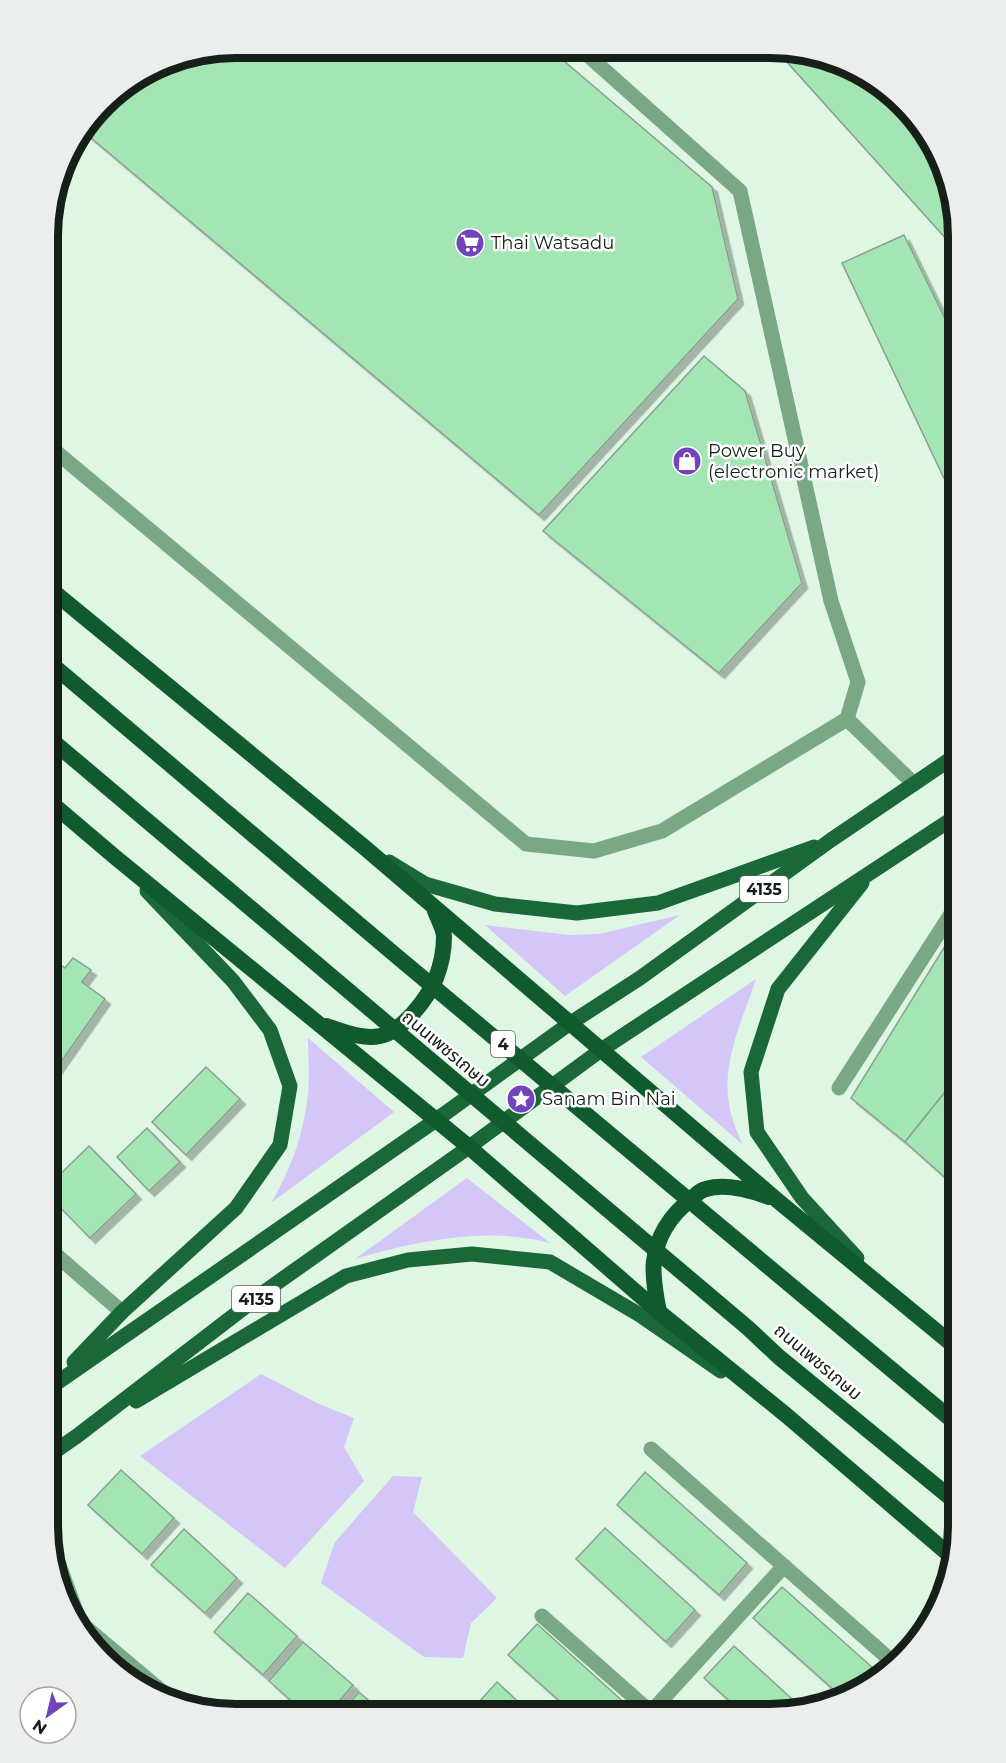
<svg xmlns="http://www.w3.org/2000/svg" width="1006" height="1763" viewBox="0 0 1006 1763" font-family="Montserrat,'Noto Sans Thai',sans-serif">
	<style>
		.green { fill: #d4c7f7 }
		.building { fill: #a3e6b4; stroke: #8aa08f; stroke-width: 1.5; filter: url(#shadow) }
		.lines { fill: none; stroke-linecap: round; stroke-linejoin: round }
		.service { stroke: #7aa885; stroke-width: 15 }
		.minor { stroke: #7aa885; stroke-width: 15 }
		.primary { stroke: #1a6737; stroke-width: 15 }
		.trunk { stroke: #105a2e; stroke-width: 16 }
		.trunk-bridge { stroke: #105a2e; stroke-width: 16 }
		.labels { text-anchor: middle; stroke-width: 5; stroke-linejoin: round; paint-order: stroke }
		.shield { fill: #fff; stroke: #5c625d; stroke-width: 1.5 }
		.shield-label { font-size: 16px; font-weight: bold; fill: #161f18 }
		.poi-label { font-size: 18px; fill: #161f18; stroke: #fff; text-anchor: start }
		.street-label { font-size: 18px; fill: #161f18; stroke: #fff }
		.rim { fill: none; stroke: #161f18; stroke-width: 8 }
	</style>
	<defs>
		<filter id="shadow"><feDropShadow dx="5.5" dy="5.5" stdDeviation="0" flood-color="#0004"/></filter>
	</defs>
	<rect width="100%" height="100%" fill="#def6e3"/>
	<g class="green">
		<path d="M680,915l-115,81 -80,-71 84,10 30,-1z"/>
		<path d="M756,979c-14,42 -36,85 -26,130 2,12 8,24 12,35l-101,-87z"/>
		<path d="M308,1038l86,74 -123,91c20,-33 33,-70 37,-109 2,-18 0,-38 0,-56z"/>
		<path d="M467,1178l83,65c-64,-17 -133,-2 -195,16z"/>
		<path d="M261,1374l58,30 35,14 -10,29 20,34 -79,87 -145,-112z"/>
		<path d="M393,1476l29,1 -9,35 84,86 -26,25 -8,35 -39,-1 -103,-74 14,-41z"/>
	</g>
	<g class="building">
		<path d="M236,48l315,2 161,137 26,112 -199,216 -455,-383 28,-37 53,-33z"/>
		<path d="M777,51l29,1 88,43 54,80 10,61v16z"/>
		<path d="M904,235l54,110v163l-116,-245z"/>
		<path d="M704,356l41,35 57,192 -83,90 -176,-142z"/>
		<path d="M958,925v151l-53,66 -54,-44z"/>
		<path d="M49,957l16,11 8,-10 18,12 -9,12 23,17 -56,80z"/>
		<path d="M206,1067l34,32 -54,56 -34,-33z"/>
		<path d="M958,1076v18l-9,-7z"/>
		<path d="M949,1087l9,7v95l-53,-47z"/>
		<path d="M147,1128l33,34 -31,29 -32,-34z"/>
		<path d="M89,1146l47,48 -46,44 -42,-43v-9z"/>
		<path d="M121,1470l53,48 -32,36 -54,-49z"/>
		<path d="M645,1472l102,91 -28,32 -102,-90z"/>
		<path d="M605,1528l90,82 -29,32 -90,-83z"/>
		<path d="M184,1529l53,49 -32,35 -54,-48z"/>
		<path d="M782,1587l101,90 -40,21 -90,-80z"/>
		<path d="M248,1593l49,43 -34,39 -49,-43z"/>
		<path d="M537,1624l91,82 -8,9 -46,-1 -66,-59z"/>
		<path d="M303,1642l50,43 -25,29h-22l-37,-33z"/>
		<path d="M734,1646l69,63 -33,6h-25l-41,-37z"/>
		<path d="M497,1682l32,30 -3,2h-58z"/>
		<path d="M359,1692l25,22h-44z"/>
	</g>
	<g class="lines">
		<g class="service">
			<path d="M49,446l477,398 68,7 68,-20 185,-112 11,-37 -27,-81 -91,-410 -158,-141"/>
			<path d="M847,719l67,65"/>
			<path d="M952,819l6,13"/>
			<path d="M839,1088l119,-185"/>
		</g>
		<g class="minor">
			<path d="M48,1248l74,64"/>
			<path d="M651,1449l245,216"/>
			<path d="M51,1543l28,76"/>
			<path d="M71,1615l94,79"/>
			<path d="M542,1616l112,99"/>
			<path d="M651,1712l133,-146"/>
		</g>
		<g class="primary">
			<path d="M389,862l36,22 70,20 82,9 81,-10 156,-56"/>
			<path d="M857,1258l-55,-60 -45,-66 -6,-60 27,-83 84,-106"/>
			<path d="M74,1362l48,-50 114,-104 44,-63 10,-59 -20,-56 -37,-49 -86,-90"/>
			<path d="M48,1389l388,-269 133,-96 71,-46 191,-138 127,-86"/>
			<path d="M136,1401l210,-125 62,-16 64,-6 78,8 90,53 81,56"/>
			<path d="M48,1456l29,-20 190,-146 202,-143 132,-97 357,-235"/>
		</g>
		<g class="trunk">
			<path d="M49,588l315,259 414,354 180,148"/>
			<path d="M49,801l66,56 354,290 190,165 127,103 167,143"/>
			<path d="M326,1026c17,5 36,14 54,10 22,-4 48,-38 56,-58 5,-13 8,-28 8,-41 0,-8 -6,-18 -9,-26"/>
			<path d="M659,1312c-3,-15 -7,-36 -5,-51 3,-25 17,-46 37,-62 4,-3 9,-9 15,-10 20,-6 44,1 63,8"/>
		</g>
		<g class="trunk-bridge">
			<path d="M49,662l351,297 558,466"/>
			<path d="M49,738l699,590 31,29 179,147"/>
		</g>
	</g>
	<defs>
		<g id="supermarket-disc" transform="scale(1.5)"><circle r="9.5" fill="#7243ba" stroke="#fff"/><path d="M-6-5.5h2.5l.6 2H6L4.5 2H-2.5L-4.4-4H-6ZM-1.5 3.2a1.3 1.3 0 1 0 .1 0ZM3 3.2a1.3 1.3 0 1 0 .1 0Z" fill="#fff"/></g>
		<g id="shop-disc" transform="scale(1.5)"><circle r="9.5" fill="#7243ba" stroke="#fff"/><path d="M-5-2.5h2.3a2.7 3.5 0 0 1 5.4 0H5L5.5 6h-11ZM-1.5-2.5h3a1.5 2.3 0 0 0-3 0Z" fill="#fff"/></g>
		<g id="sight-disc" transform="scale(1.5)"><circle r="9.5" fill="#7243ba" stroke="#fff"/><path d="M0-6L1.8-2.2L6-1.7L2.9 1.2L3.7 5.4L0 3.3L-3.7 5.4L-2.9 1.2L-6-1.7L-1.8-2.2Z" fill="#fff"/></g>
	</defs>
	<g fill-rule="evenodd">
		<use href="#supermarket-disc" x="470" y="243"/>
		<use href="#shop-disc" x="687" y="461"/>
		<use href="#sight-disc" x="521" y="1099"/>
	</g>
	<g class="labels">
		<g class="shield">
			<rect x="740" y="876" width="48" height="26" rx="4.5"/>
			<rect x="491" y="1031" width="24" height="26" rx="4.5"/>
			<rect x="232" y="1286" width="48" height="26" rx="4.5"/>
		</g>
		<g class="shield-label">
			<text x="764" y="895">4135</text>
			<text x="503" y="1050">4</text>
			<text x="256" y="1305">4135</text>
		</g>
		<g class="poi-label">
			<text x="491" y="249">Thai Watsadu</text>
			<text x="708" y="457">Power Buy<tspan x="708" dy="21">(electronic market)</tspan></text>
			<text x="542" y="1105">Sanam Bin Nai</text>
		</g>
		<g class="street-label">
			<text transform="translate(446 1049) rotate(40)" y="6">ถนนเพชรเกษม</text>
			<text transform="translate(818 1362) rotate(40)" y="6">ถนนเพชรเกษม</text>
		</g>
	</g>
	<path d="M0 0H1006V1763H0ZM236 58H770A178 178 0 0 1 948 236V1526A178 178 0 0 1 770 1704H236A178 178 0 0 1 58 1526V236A178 178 0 0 1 236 58Z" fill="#eceded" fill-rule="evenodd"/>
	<path class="rim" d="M236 58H770A178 178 0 0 1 948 236V1526A178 178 0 0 1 770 1704H236A178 178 0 0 1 58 1526V236A178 178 0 0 1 236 58Z"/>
	<g transform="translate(48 1715) rotate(214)"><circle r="28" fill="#ffffff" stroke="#a2a5a3" stroke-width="1.5"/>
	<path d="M0-4.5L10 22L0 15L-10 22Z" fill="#7243ba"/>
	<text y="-9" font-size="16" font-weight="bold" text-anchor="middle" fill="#161f18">N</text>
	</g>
</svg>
